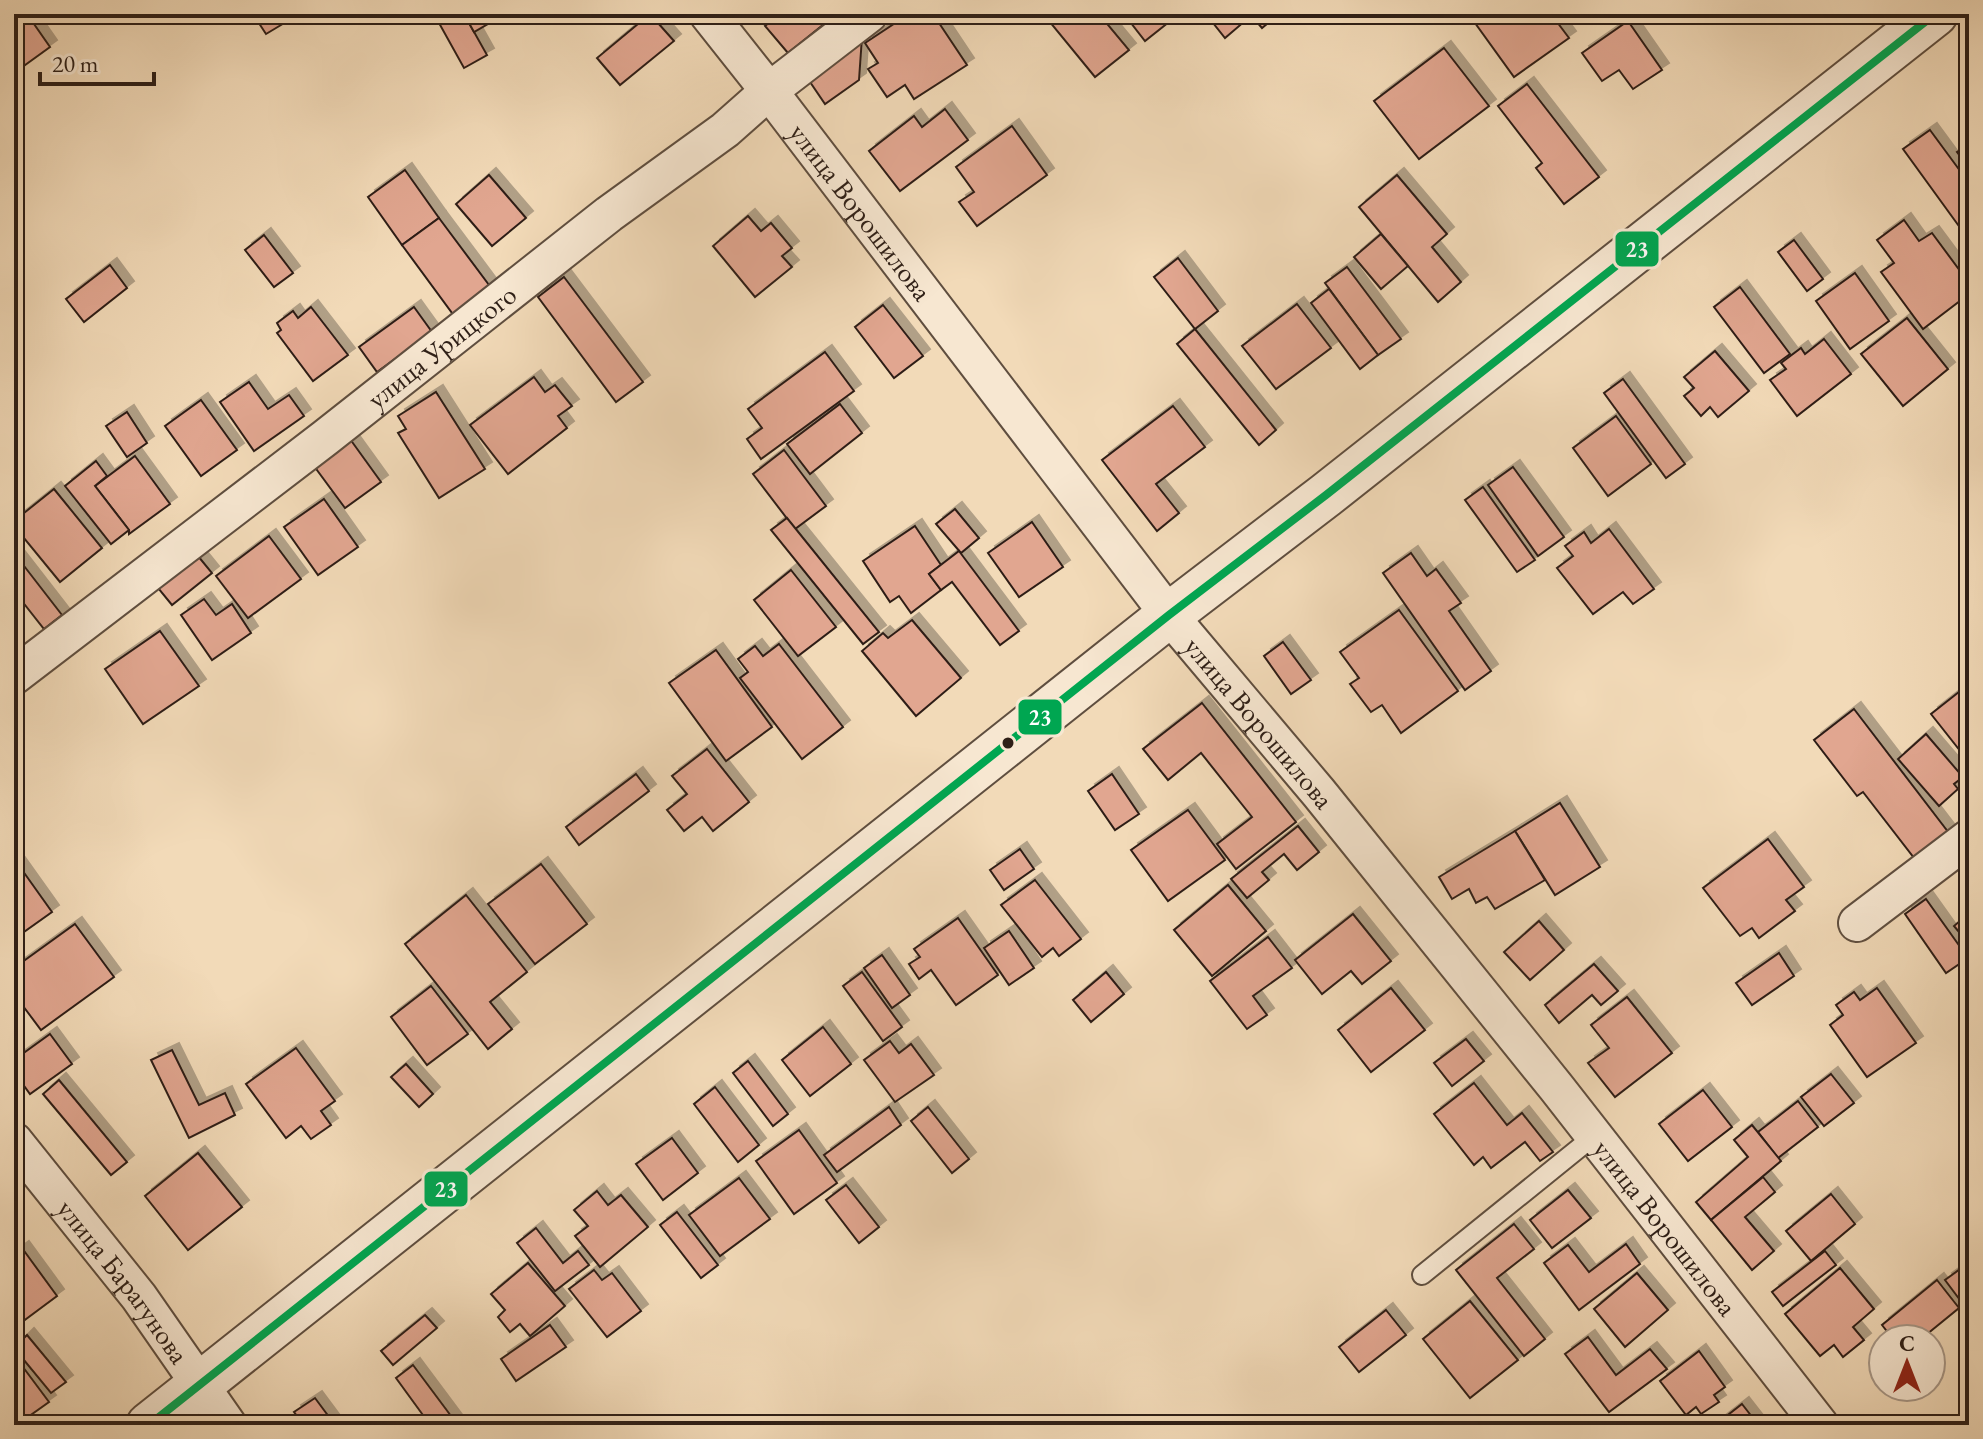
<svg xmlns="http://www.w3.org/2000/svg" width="1983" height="1439" viewBox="0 0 1983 1439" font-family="'EB Garamond',serif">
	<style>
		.building { fill: #e1a690; stroke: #2e1f17; stroke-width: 2; filter: url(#shadow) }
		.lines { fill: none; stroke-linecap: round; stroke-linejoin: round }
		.service-casing { stroke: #5f4e3f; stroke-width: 22 }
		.minor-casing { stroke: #5f4e3f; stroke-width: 40 }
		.tertiary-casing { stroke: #5f4e3f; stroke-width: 48 }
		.service { stroke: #f7e7d1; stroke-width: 18 }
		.minor { stroke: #f7e7d1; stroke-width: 36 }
		.tertiary { stroke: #f7e7d1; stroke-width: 44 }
		.bus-1-casing { stroke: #f7e7d1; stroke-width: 14 }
		.bus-1 { stroke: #00a651; stroke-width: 8 }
		.bus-dot { fill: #2e1f17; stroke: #f7e7d1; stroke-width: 3 }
		.labels { text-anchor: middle; stroke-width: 6; stroke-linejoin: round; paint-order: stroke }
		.street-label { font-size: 28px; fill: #2e1f17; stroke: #f7e7d1 }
		.line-badge { stroke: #f7e7d1; stroke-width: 3 }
		.badge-label { font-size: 22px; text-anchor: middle; font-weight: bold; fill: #fff }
	</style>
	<defs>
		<filter id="shadow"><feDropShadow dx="7" dy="-7" stdDeviation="0" flood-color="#0004"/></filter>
	</defs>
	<rect width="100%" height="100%" fill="#f2dab8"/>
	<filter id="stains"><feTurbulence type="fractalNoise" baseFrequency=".0025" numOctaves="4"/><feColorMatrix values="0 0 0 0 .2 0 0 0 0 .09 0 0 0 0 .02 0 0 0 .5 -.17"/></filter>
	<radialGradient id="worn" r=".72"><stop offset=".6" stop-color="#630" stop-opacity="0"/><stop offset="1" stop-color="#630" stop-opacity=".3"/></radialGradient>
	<g class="building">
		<path d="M14,14h13l23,33 -36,26z"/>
		<path d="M253,14h28l5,8 -20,12z"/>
		<path d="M434,14h30l23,41 -23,13z"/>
		<path d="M464,14h41l-31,18z"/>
		<path d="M650,14l24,27 -54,44 -23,-27z"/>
		<path d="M780,14h44l5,6 -41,33 -23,-27z"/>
		<path d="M909,14h24l34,51 -53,34 -9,-14 -18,12 -19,-28 10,-6 -13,-20z"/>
		<path d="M1058,14h41l30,36 -34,27 -46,-56z"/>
		<path d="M1124,14h55l-34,27z"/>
		<path d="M1206,14h33l6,7 -20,17z"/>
		<path d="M1250,14h29l-17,14z"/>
		<path d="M1473,14h62l5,6 8,-6h3l18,24 -55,39 -44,-61z"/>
		<path d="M1628,21l34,49 -29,19 -14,-19 -17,11 -20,-28z"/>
		<path d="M862,37l-3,43 -34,24 -19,-28z"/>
		<path d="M1444,48l45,58 -70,53 -45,-58z"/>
		<path d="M1527,84l72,93 -35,27 -28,-36 6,-5 -44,-57z"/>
		<path d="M945,109l23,31 -68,51 -31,-40 45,-35 8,11z"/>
		<path d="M1012,126l35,49 -70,51 -18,-24 15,-10 -18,-25z"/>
		<path d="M1930,130l39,53v57l-66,-91z"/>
		<path d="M1969,144v24l-12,-16z"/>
		<path d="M405,170l34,48 -37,27 -34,-48z"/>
		<path d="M489,175l37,43 -34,28 -36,-42z"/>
		<path d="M1397,175l50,59 -15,13 29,35 -23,20 -79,-95z"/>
		<path d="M748,216l13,15 10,-8 21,25 -10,8 10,11 -37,30 -42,-51z"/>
		<path d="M439,218l53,71 -37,28 -53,-72z"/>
		<path d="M1904,220l15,21 13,-8 37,50v11l-46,35 -42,-57 13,-9 -17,-23z"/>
		<path d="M1381,234l27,32 -27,23 -27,-32z"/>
		<path d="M264,235l29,38 -19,14 -29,-37z"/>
		<path d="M1794,240l29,39 -16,12 -29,-39z"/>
		<path d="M1178,258l40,53 -23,18 -41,-52z"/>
		<path d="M110,265l17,23 -43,34 -18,-23z"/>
		<path d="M1347,267l54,72 -23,16 -53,-72z"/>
		<path d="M1855,273l34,48 -39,28 -34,-48z"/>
		<path d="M564,277l79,105 -27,20 -78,-105z"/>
		<path d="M1740,287l50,67 -26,19 -50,-66z"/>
		<path d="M1329,289l49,66 -18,14 -49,-66z"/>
		<path d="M1297,304l34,44 -55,41 -34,-43z"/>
		<path d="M883,305l40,51 -29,22 -39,-51z"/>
		<path d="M311,307l37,48 -35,26 -36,-48 4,-3 -4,-7 16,-12 5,7z"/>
		<path d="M414,307l18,25 -55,40 -18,-25z"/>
		<path d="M1907,318l41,51 -45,37 -42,-52z"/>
		<path d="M1195,329l81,101 -17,15 -82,-101z"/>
		<path d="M1824,339l27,35 -54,42 -27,-36 16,-11 -5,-6 20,-15 4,6z"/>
		<path d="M1715,351l34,40 -31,26 -8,-10 -9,9 -17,-20 10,-8 -10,-11z"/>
		<path d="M825,352l29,39 -93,68 -14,-20 15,-11 -14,-19z"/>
		<path d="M534,377l11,15 10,-7 17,21 -14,10 9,12 -59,46 -38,-49z"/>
		<path d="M1623,379l62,85 -19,14 -62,-85z"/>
		<path d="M249,382l19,27 21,-14 15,21 -50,35 -34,-49z"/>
		<path d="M436,392l49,77 -46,29 -41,-65 8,-4 -8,-13z"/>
		<path d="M201,400l36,50 -36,26 -36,-50z"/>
		<path d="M840,404l22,29 -52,41 -23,-30z"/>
		<path d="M1173,406l32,41 -49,37 23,29 -22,18 -55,-71z"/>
		<path d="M127,412l20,31 -20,14 -21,-31z"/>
		<path d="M1616,416l35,48 -43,32 -35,-48z"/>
		<path d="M350,439l31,43 -36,26 -31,-42z"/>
		<path d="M784,450l42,56 -31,23 -42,-55z"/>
		<path d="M135,456l35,48 -41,30v-4l-34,-44z"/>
		<path d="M96,461l11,15 -12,10 34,44 -18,14 -46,-58z"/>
		<path d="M1513,467l51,70 -26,19 -50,-71z"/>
		<path d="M1483,487l52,73 -18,12 -52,-72z"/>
		<path d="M54,489l48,59 -42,34 -46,-56v-5z"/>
		<path d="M324,499l34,48 -40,28 -34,-48z"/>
		<path d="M955,509l24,29 -18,15 -25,-29z"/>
		<path d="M787,518l92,114 -16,12 -92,-114z"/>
		<path d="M1032,522l31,45 -44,30 -31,-44z"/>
		<path d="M915,526l26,39 -12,9 12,16 -30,23 -12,-17 -9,6 -27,-41z"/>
		<path d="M1609,529l45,60 -21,15 -10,-12 -30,22 -36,-46 16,-12 -8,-10 19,-14 7,11z"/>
		<path d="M269,536l32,43 -53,39 -32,-42z"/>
		<path d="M959,551l60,80 -19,14 -48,-63 -11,8 -12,-16z"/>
		<path d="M14,553l48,62 -18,14 -30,-38z"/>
		<path d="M1411,553l16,23 9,-7 25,34 -12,8 42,60 -26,19 -82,-117z"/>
		<path d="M198,556l14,17 -40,32 -14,-17z"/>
		<path d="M791,570l45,57 -38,29 -44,-56z"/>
		<path d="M204,599l12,16 16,-11 19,29 -39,27 -31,-45z"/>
		<path d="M1399,610l59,81 -57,42 -19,-28 -11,7 -21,-28 9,-6 -19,-26z"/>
		<path d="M912,620l49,58 -45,38 -54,-65 21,-18 5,5z"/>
		<path d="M160,631l39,55 -56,38 -38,-55z"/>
		<path d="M1283,642l28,38 -20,14 -27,-38z"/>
		<path d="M779,644l64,83 -41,32 -62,-81 8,-6 -10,-13 17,-13 8,10z"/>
		<path d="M716,650l56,77 -46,34 -57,-78z"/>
		<path d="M1969,684v69l-4,4 -34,-43z"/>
		<path d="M1202,703l94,119 -60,47 -19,-25 35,-27 -51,-64 -33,27 -25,-31z"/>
		<path d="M1854,709l98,128 -34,26 -55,-71 -6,4 -43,-56z"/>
		<path d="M1926,734l37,43 -9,7 4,5 -19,17 -41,-47z"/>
		<path d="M707,749l42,53 -36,29 -11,-14 -18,14 -17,-21 20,-16 -15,-18z"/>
		<path d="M636,774l13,17 -70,54 -13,-18z"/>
		<path d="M1112,774l27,40 -24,16 -27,-39z"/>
		<path d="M1560,803l40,64 -45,28 -40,-64z"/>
		<path d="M1188,810l37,50 -57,41 -37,-51z"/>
		<path d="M1298,826l21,26 -22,18 -13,-16 -22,18 7,8 -22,18 -16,-19z"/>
		<path d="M1515,831l30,49 -50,29 -8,-12 -11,6 -7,-14 -17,10 -13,-22z"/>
		<path d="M1768,839l36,48 -18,13 9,11 -36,27 -7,-10 -12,8 -37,-48z"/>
		<path d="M1020,849l14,20 -30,21 -14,-20z"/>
		<path d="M15,860l37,52 -38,27v-78z"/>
		<path d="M541,864l46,60 -52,40 -47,-60z"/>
		<path d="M1035,880l46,59 -22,17 -6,-8 -11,9 -41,-52z"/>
		<path d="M1228,885l38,46 -54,45 -38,-46z"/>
		<path d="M466,895l61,77 -37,30 22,27 -24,20 -83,-105z"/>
		<path d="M1926,899l42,59 -22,15 -41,-59z"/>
		<path d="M1969,913v31l-15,-18z"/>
		<path d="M1353,914l38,47 -29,23 -11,-13 -29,23 -27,-34z"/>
		<path d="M958,918l40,57 -42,30 -25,-35 -12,9 -10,-15 11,-7 -6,-8z"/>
		<path d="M1539,921l25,29 -34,30 -26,-28z"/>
		<path d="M75,924l39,53 -73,53 -27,-36v-26z"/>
		<path d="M1009,931l25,37 -25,17 -25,-37z"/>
		<path d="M1268,937l24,31 -39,28 14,19 -20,14 -37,-48z"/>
		<path d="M1779,953l15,23 -42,29 -16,-22z"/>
		<path d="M882,955l28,40 -18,13 -28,-40z"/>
		<path d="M1594,964l24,27 -17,14 -9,-10 -33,28 -14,-18z"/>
		<path d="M862,972l40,55 -19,14 -40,-55z"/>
		<path d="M1106,972l18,22 -33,28 -18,-22z"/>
		<path d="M431,986l37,48 -41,31 -36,-48z"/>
		<path d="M1391,988l34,42 -54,42 -33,-42z"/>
		<path d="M1877,988l39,55 -49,34 -37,-52 13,-10 -7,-10 18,-13 6,8z"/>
		<path d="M1627,997l45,56 -57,44 -27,-34 21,-15 -18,-23z"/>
		<path d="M823,1027l28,37 -41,32 -28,-36z"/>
		<path d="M50,1034l22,30 -42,30 -16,-22v-12z"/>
		<path d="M1466,1039l18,22 -32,25 -18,-23z"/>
		<path d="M890,1041l9,12 12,-9 23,31 -39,27 -31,-42z"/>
		<path d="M296,1048l39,53 -14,10 10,14 -20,14 -10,-13 -15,12 -40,-54z"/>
		<path d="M172,1050l27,55 26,-12 10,22 -46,23 -38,-78z"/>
		<path d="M748,1061l40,53 -15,12 -40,-53z"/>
		<path d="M406,1064l27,30 -14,13 -28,-30z"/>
		<path d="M1831,1074l23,29 -30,23 -23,-29z"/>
		<path d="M59,1080l68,82 -16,13 -68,-81z"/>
		<path d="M1474,1083l33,42 15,-12 31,39 -13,9 -15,-19 -34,26 -8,-11 -9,8 -40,-51z"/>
		<path d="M715,1087l44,58 -21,17 -44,-58z"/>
		<path d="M1703,1090l29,37 -44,34 -29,-37z"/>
		<path d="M1798,1101l20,26 -40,31 -20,-26z"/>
		<path d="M889,1107l12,18 -64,47 -13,-17z"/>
		<path d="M928,1107l41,52 -17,14 -41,-52z"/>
		<path d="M1752,1125l29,36 -70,59 -15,-18 52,-45 -14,-17z"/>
		<path d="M799,1130l38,53 -43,31 -38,-53z"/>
		<path d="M672,1138l26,35 -35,27 -27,-36z"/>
		<path d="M198,1153l44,54 -54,43 -43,-54z"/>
		<path d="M1763,1177l12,15 -30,25 29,34 -22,19 -41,-50z"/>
		<path d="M739,1178l31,41 -50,37 -31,-41z"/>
		<path d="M846,1185l33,42 -20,16 -33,-43z"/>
		<path d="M1568,1190l23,28 -39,30 -22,-28z"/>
		<path d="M597,1191l11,14 13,-10 27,32 -48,40 -25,-31 13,-10 -14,-16z"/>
		<path d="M1831,1194l24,30 -44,37 -25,-30z"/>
		<path d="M677,1212l41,53 -17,13 -41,-53z"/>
		<path d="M1514,1224l20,25 -37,29 48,61 -21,17 -68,-86z"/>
		<path d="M536,1228l27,35 15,-12 11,14 -34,26 -38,-48z"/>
		<path d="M1626,1244l14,20 -61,46 -35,-47 24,-18 21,27z"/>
		<path d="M22,1248l35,48 -43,32v-74z"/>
		<path d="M1825,1251l11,14 -53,41 -11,-14z"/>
		<path d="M528,1263l37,43 -35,30 -10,-12 -10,8 -12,-15 7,-7 -14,-16z"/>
		<path d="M1967,1264l2,3v45l-24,-32z"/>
		<path d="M1840,1268l34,41 -21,18 11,13 -21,17 -9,-12 -14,11 -35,-42z"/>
		<path d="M594,1270l8,10 10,-7 29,38 -34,26 -38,-48z"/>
		<path d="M1637,1273l31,37 -43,37 -31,-38z"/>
		<path d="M1937,1280l22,28 -38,31h-28l-11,-14z"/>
		<path d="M1470,1301l48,59 -48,38 -47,-59z"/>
		<path d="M1386,1310l20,25 -47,37 -20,-25z"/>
		<path d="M425,1315l12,13 -44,37 -12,-14z"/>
		<path d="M550,1325l16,22 -50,34 -15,-22z"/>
		<path d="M27,1335l39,47 -15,11 -37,-45z"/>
		<path d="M1588,1337l28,38 34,-26 17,20 -58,43 -44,-58z"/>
		<path d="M1699,1351l26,36 -11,8 5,7 -18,12 -5,-7 -10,8 -26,-34z"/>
		<path d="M14,1355l35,47 -31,22 -4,-6z"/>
		<path d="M413,1365l44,59 -33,1 4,-3 -32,-44z"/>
		<path d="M315,1398l20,27h-31l-10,-13z"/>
		<path d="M1742,1404l14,18 -4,3h-37z"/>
	</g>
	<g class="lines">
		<g class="service-casing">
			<path id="service" d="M1422,1275l172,-139"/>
		</g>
		<g class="minor-casing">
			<g id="minor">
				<path id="s1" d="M708,14l61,77 400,524 150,178 237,294 264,338"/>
				<path id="s2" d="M14,676l311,-238 284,-224 116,-84 44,-39 100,-77"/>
				<path d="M1857,923l112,-85"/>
				<path id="s3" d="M14,1141l125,156 89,128"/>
			</g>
		</g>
		<g class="tertiary-casing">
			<path id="tertiary" d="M149,1425l1020,-810 157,-120 609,-481"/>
		</g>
		<use href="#service" class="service"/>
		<use href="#minor" class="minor"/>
		<use href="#tertiary" class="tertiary"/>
		<g class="bus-1-casing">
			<path id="bus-1" d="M149,1425l1020,-810 157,-120 609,-481"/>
		</g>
		<use href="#bus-1" class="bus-1"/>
	</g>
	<circle class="bus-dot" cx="1008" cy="743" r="7"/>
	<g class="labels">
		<g class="street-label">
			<text dy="10" stroke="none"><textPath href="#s1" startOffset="250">улица Ворошилова</textPath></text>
			<text dy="10" stroke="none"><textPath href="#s2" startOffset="540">улица Урицкого</textPath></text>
			<text dy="10" stroke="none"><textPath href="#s1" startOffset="898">улица Ворошилова</textPath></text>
			<text dy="10" stroke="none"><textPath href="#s1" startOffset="1546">улица Ворошилова</textPath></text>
			<text dy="10" stroke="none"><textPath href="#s3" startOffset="178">улица Барагунова</textPath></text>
		</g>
	</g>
	<g class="line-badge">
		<rect x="1614" y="230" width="46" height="38" rx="8" fill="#00a651"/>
		<rect x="1017" y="698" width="46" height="38" rx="8" fill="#00a651"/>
		<rect x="423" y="1170" width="46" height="38" rx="8" fill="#00a651"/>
	</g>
	<g class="badge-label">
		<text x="1637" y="257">23</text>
		<text x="1040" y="725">23</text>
		<text x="446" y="1197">23</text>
	</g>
	<rect width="1983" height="1439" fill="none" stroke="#f2dab8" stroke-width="48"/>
	<rect x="16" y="16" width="1951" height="1407" fill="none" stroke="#2e1f17" stroke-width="4"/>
	<rect x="24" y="24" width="1935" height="1391" fill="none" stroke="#2e1f17" stroke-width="2"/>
	<g transform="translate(1907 1363)"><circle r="38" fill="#f7e7d1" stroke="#a79787" stroke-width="2"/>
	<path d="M0-6L14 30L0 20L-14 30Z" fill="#8f2418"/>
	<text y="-12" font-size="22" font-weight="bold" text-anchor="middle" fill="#2e1f17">С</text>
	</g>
	<path d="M40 72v12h114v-12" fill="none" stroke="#2e1f17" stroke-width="4"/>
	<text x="52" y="72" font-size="24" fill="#2e1f17" stroke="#f7e7d1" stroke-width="6" paint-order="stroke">20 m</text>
	<rect width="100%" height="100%" filter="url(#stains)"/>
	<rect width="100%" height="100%" fill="url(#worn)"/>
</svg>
